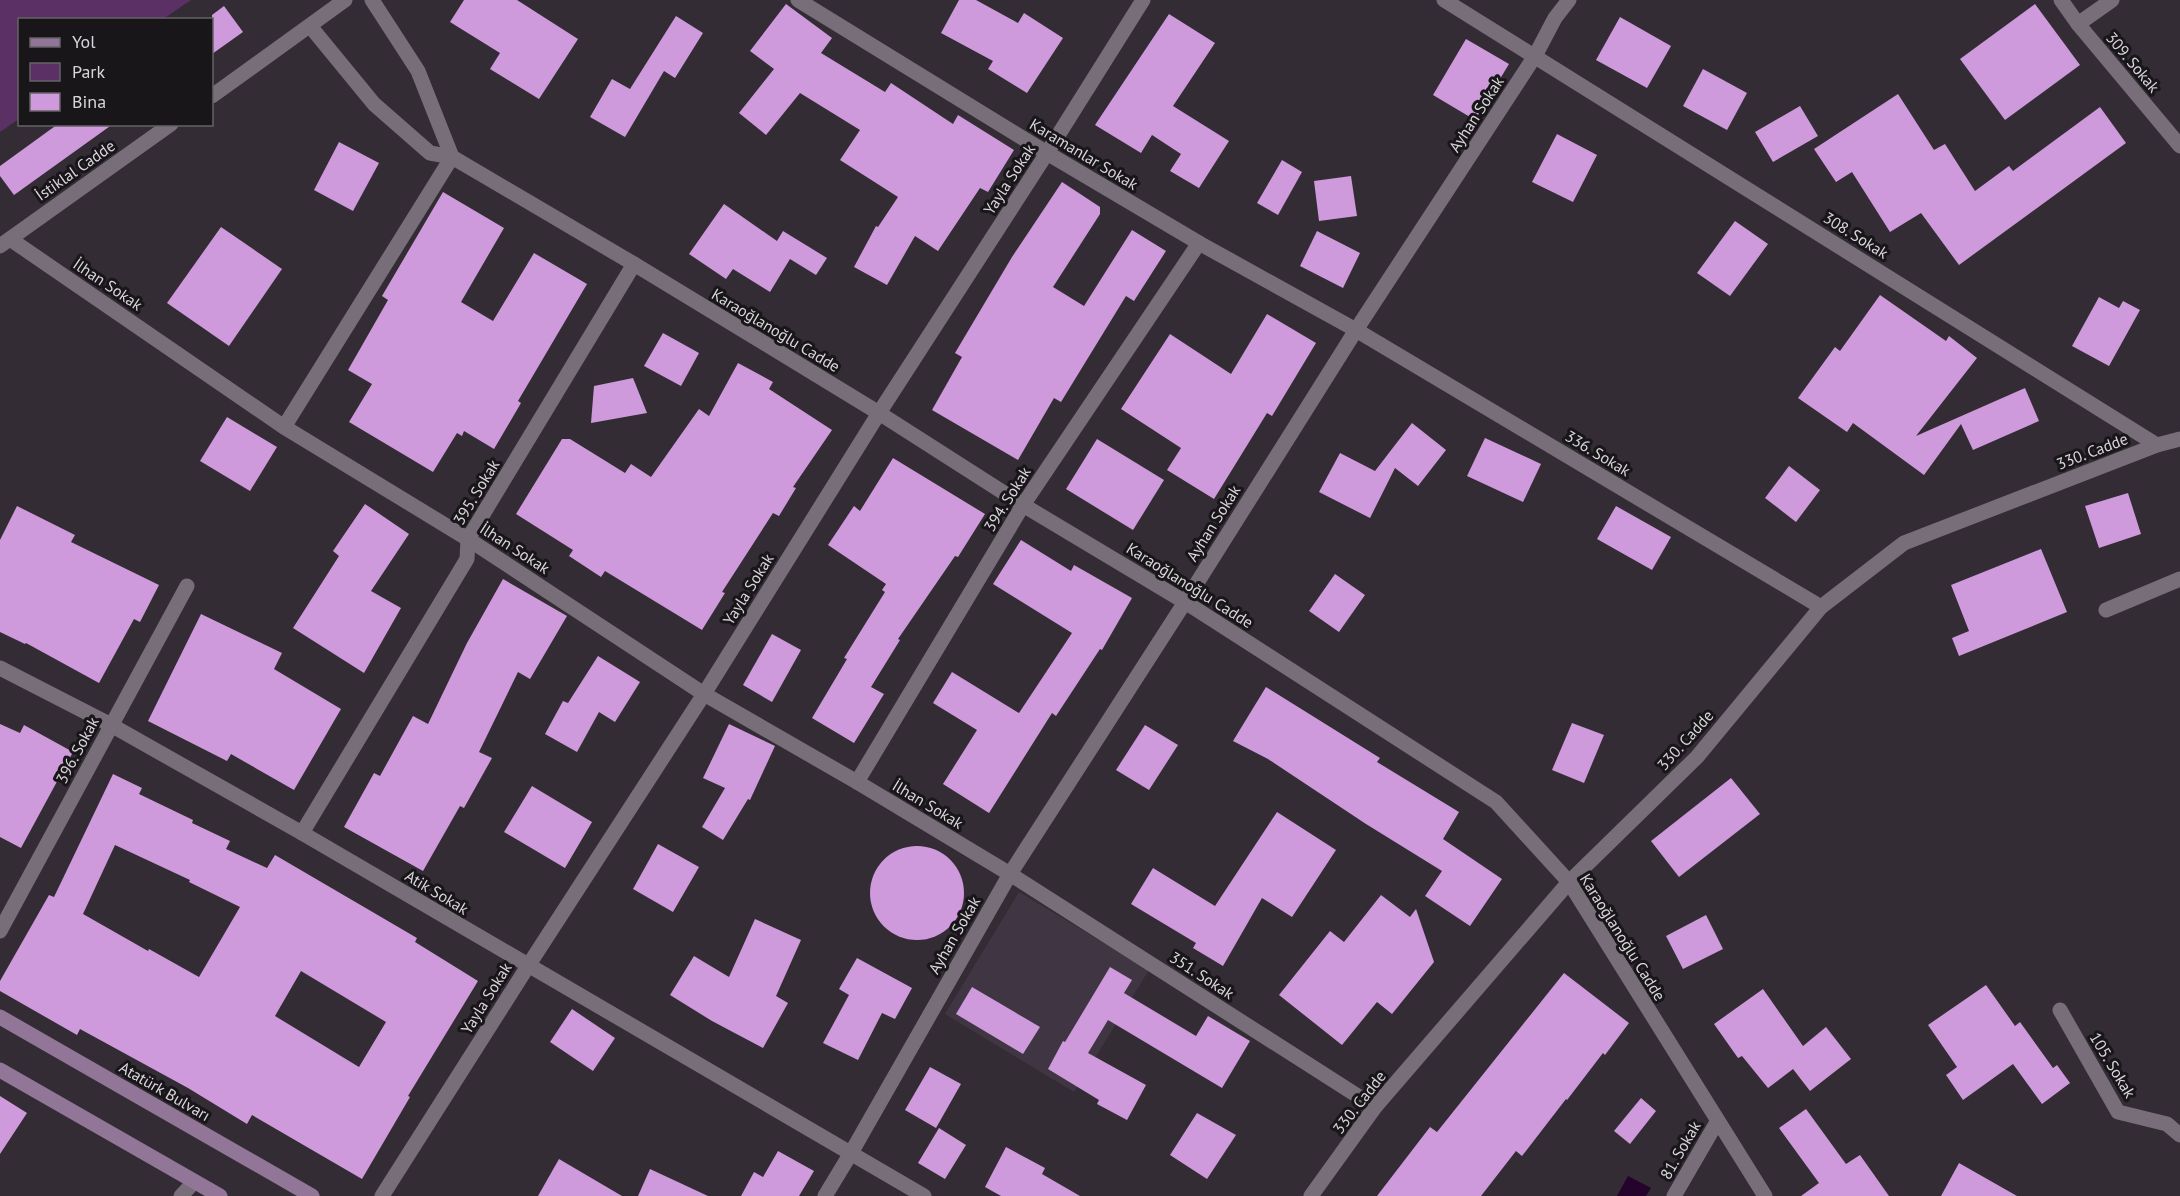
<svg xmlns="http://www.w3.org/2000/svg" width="2180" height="1196" viewBox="0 0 2180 1196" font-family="'PT Sans',sans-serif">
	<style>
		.built { fill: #403543 }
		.green { fill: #5a3065 }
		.water { fill: #25032d }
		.building { fill: #ce9adb; fill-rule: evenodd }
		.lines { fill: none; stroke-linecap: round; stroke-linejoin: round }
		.minor { stroke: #776e79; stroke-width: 15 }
		.tertiary { stroke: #776e79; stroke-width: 15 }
		.secondary { stroke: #917698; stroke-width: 15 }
		.labels { text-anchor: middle; stroke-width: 6; stroke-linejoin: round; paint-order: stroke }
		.street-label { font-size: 16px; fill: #d9d5db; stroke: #19161a }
	</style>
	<rect width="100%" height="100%" fill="#332c35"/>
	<path class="built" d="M1019,892l130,78 -75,122 -129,-78z"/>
	<path class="green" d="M0,0h191l-28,19 -143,1 -1,99 -19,13z"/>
	<path class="water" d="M1628,1176l23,12 -5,8h-29z"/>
	<g class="building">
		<path d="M464,0h53l61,39 -39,60 -49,-30 10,-16 -50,-31z"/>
		<path d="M959,0h17l42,23 6,-10 39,25 -36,55 -39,-24 5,-8 -52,-28z"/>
		<path d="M786,4l46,34 -11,15 64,39 6,-9 62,41 5,-9 56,35 -26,42 -8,-4 -42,63 -23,-15 -28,49 -33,-18 22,-41 2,1 20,-30 -58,-37 20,-30 -60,-37 -34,42 -27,-22 35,-44 -24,-18z"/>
		<path d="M2035,4l45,61 -75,55 -45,-61z"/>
		<path d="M224,6l19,26 -31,22v-39z"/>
		<path d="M1169,14l46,29 -42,63 56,35 -30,47 -29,-17 11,-17 -29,-19 -11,18 -46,-28z"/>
		<path d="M676,16l27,17 -28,45 -11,-7 -39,66 -35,-20 22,-38 18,10z"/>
		<path d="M1620,17l51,29 -24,42 -51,-28z"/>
		<path d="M1466,39l43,25 -34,56 -42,-25z"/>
		<path d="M1703,69l44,24 -20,37 -44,-24z"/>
		<path d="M1898,94l36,56 11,-6 30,47 34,-25 4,5 87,-64 26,36 -167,122 -38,-52 -31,19 -38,-60 -16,10 -22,-33z"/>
		<path d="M1800,106l18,30 -45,26 -18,-30z"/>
		<path d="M58,124h55l-99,71 -14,-19v-10z"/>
		<path d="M1557,134l40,21 -24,47 -41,-20z"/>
		<path d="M339,142l40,21 -26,48 -39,-21z"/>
		<path d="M1282,160l20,12 -24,43 -21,-12z"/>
		<path d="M1351,176l6,40 -38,5 -5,-40z"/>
		<path d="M1062,182l38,25v7l-47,73 31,19 48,-76 34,21 -32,50 -8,-5 -65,106 -7,-4 -36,62 -86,-50 30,-53 -7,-4 57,-96z"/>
		<path d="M443,192l61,36 -43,74 32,19 41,-68 53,31 -69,117 3,2 -27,46 -30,-18 -2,5 -5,-3 -24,39 -84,-50 23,-38 -24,-14 40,-70 -6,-4z"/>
		<path d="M724,204l53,37 6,-10 44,27 -11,17 -26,-16 -20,33 -37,-23 -7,10 -37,-25z"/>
		<path d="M1735,221l33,23 -38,52 -33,-23z"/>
		<path d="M221,227l61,42 -53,77 -62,-43z"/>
		<path d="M1317,231l43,22 -17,35 -43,-22z"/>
		<path d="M1880,295l66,46 3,-5 28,22 -61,78 109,-48 14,33 -66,29 -12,-26 -37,51 -71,-52 -6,9 -49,-34 37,-51 5,4z"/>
		<path d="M2099,297l20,11 4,-7 17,9 -31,56 -37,-20z"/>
		<path d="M1267,314l49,29 -44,73 -5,-3 -53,86 -47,-29 14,-22 -60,-39 49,-75 61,40z"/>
		<path d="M663,333l36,20 -18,33 -37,-20z"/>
		<path d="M738,363l35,19 -4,7 63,41 -39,57 3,1 -17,28 -6,-3 -51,79 3,1 -23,37 -97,-59 -4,6 -32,-21 4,-6 -57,-36 46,-75h8l55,34 6,-9 20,13 48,-68 10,7z"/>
		<path d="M633,378l14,35 -56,10 3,-37z"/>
		<path d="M227,417l50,30 -27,44 -50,-30z"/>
		<path d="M1412,423l34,27 -28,36 -23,-18 -25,50 -51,-26 21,-39 35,18z"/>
		<path d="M1485,438l56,26 -18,38 -56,-26z"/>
		<path d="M1097,439l67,41 -31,50 -67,-41z"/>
		<path d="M893,458l92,56 -27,43 -3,-1 -57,83 2,1 -29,47 13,7 -30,49 -42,-25 35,-59 -3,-1 41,-66 -3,-2 4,-6 -58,-39 26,-39 6,5z"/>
		<path d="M1789,466l31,24 -24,32 -31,-24z"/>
		<path d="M2128,493l13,41 -42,14 -14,-42z"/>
		<path d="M365,504l44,30 -38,57 30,17 -37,65 -71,-45 46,-72 -6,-5z"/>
		<path d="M17,506l58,29 -4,7 88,43 -19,37 -6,-3 -35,64 -73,-40 -1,1 -25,-12v-92z"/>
		<path d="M1616,506l55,31 -19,33 -55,-31z"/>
		<path d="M1021,540l50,31 3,-6 58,33 -30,52 -2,-1 -44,67 -4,-3 -63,100 -46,-29 34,-54 -44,-27 19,-31 67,41 53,-80 -79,-49z"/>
		<path d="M2041,549l26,63 -108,44 -7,-18 17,-7 -18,-46z"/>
		<path d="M1335,574l30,21 -26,37 -30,-21z"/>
		<path d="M503,579l64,37 -37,63 -12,-7 -39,80 13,6 -28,50 -4,-2 -37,65 -79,-44 30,-54 6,3 33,-60 15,8 39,-81z"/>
		<path d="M201,614l81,39 -8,16 67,40 -47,81 -63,-36 -4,7 -79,-40z"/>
		<path d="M772,634l29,16 -29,52 -29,-17z"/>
		<path d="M598,656l42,26 -25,40 -16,-10 -22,40 -32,-18 18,-33 5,2z"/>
		<path d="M1266,687l114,71 -3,4 82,50 -16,27 59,40 -32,47 -45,-30 17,-25 -76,-47 -98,-65 -35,-18z"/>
		<path d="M1572,723l32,12 -20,48 -32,-13z"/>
		<path d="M0,724l20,9 4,-8 49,27 -52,96 -21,-11z"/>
		<path d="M729,724l46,22 -25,54 -2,-1 -25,41 -21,-13 23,-39 -22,-10z"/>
		<path d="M1145,725l33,20 -29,45 -33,-20z"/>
		<path d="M113,774l29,14 -3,6 54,26 -1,3 38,18 -4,8 41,19 8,-13 142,83 -2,4 63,39 -70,115 2,1 -48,82 -110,-64 -5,9 -59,-36 -108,-59 -3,6 -77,-44v-10l49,-86 5,2zM115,845l75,35 -1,2 51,25 -41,70 -50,-28 -1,2 -65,-37zM301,971l85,51 -27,45 -84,-51z"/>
		<path d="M1731,778l29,36 -81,63 -28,-36z"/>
		<path d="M532,786l60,36 -27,46 -61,-36z"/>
		<path d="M1277,812l59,38 -44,67 -30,-19 -39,68 -30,-18 3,-5 -65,-39 22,-36 62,38z"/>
		<path d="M658,844l41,23 -26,45 -40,-23z"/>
		<circle cx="917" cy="893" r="47"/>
		<path d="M1381,895l29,22 6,-8 18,53 -42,52 -15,-12 -35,43 -63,-50 51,-64 14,11z"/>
		<path d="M1706,915l17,34 -40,20 -17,-33z"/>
		<path d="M755,919l46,21 -25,56 12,7 -25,45 -51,-27 -42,-26 24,-39 35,21z"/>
		<path d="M857,958l55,30 -17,31 -13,-6 -24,47 -35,-17 26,-48 -10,-6z"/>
		<path d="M1110,967l22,13 -8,13 72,43 12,-20 42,25 -28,47 -114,-68 -20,33 58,32 -19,35 -30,-16 2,-4 -51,-31 15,-28 2,1z"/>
		<path d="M1564,973l65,50 -24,32 -2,-2 -36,47 -1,-1 -44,57 -6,-5 -35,45h-104l53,-69 7,5z"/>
		<path d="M1986,985l29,41 5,-4 33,46 4,-3 13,18 -28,21 -29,-40 -50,36 -17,-25 11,-8 -29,-42z"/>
		<path d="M972,987l68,40 -17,27 -67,-40z"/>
		<path d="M1763,989l40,57 23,-19 25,32 -41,32 -17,-22 -25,19 -26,-32 -4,2 -24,-34z"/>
		<path d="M572,1009l43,29 -22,33 -43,-29z"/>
		<path d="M930,1067l31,17 -25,44 -31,-18z"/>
		<path d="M0,1096l27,17 -27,41z"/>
		<path d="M1641,1098l15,13 -26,33 -16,-13z"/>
		<path d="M1806,1109l40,55 14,-9 29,41h-88l18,-13 -40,-55z"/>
		<path d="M1197,1113l39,22 -29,44 -37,-24z"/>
		<path d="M939,1128l27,17 -21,34 -27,-16z"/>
		<path d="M1006,1147l39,21 -3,6 38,22h-79l-16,-9z"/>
		<path d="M778,1151l36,20 -15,25h-58l13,-24 9,5z"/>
		<path d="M559,1159l63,37h-84z"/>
		<path d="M1959,1163l58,33h-76z"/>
		<path d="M650,1169l58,27h-70z"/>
	</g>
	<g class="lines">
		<g class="minor">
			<path d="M372,0l46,71 34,86"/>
			<path d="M798,0l249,153 152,90 157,87 465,277"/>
			<path d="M1444,0l713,445"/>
			<path d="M2061,0l17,24 102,122"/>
			<path d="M2078,24l34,-24"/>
			<path d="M310,26l64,78 56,49 22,4 182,107 245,149 144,92 162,97 311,200 73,80 196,314"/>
			<path d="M10,239l274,188 184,112 236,155 153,88 153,92 365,233"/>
			<path d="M284,427l168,-270"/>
			<path d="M2106,610l74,-31"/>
			<path d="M0,668l111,57 191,108 622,363"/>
			<path d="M857,782l166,-277 176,-262"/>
			<path d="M302,833l165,-274 1,-20 166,-275"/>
			<path d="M0,931l187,-345"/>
			<path d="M2060,1010l58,102 49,12 13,11"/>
			<path d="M181,1196l13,-14"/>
			<path d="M382,1196l146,-230 176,-272 175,-281 168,-260 96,-153"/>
			<path d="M825,1196l26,-43 159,-279 175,-272 171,-272 179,-274 20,-38 14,-18"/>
			<path d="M1311,1196l64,-89 194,-225 128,-125 124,-150 83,-64 253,-98 23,-6"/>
			<path d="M1674,1196l43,-74"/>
		</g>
		<g class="tertiary">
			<path d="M212,96l133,-96"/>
			<path d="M0,246l171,-122"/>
		</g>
		<g class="secondary">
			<path d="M0,1017l312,179"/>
			<path d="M0,1070l220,126"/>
		</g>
	</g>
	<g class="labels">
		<g class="street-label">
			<text transform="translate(2133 62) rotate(50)" y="6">309. Sokak</text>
			<text transform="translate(1476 114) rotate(-57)" y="6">Ayhan Sokak</text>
			<text transform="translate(1084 154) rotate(31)" y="6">Karamanlar Sokak</text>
			<text transform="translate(75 170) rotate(-35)" y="6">İstiklal Cadde</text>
			<text transform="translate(1009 179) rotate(-57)" y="6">Yayla Sokak</text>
			<text transform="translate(1856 235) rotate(32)" y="6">308. Sokak</text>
			<text transform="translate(108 284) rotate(34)" y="6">İlhan Sokak</text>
			<text transform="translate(776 330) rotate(31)" y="6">Karaoğlanoğlu Cadde</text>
			<text transform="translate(2092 451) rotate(-21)" y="6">330. Cadde</text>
			<text transform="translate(1598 453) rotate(31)" y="6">336. Sokak</text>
			<text transform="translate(476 492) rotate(-59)" y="6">395. Sokak</text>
			<text transform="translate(1007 499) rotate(-58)" y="6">394. Sokak</text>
			<text transform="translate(1213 523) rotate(-58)" y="6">Ayhan Sokak</text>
			<text transform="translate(515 548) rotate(33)" y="6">İlhan Sokak</text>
			<text transform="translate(1190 585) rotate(32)" y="6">Karaoğlanoğlu Cadde</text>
			<text transform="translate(748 589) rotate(-58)" y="6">Yayla Sokak</text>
			<text transform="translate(1685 740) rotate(-48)" y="6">330. Cadde</text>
			<text transform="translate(77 750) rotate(-62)" y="6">396. Sokak</text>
			<text transform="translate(928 804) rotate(31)" y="6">İlhan Sokak</text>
			<text transform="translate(437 892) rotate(31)" y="6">Atik Sokak</text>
			<text transform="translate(954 935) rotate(-60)" y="6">Ayhan Sokak</text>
			<text transform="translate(1623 937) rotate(58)" y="6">Karaoğlanoğlu Cadde</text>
			<text transform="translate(1202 975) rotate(33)" y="6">351. Sokak</text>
			<text transform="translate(486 998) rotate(-58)" y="6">Yayla Sokak</text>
			<text transform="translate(2113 1065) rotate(59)" y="6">105. Sokak</text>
			<text transform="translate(165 1091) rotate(30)" y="6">Atatürk Bulvarı</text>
			<text transform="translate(1359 1102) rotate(-52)" y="6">330. Cadde</text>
			<text transform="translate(1680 1150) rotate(-60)" y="6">81. Sokak</text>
		</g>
	</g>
	<rect x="18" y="18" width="195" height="108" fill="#19161a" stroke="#666267" stroke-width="1.5"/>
	<rect x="30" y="38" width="30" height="9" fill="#917698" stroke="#666267" stroke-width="1.5"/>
	<text x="72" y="48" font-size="18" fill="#d9d5db">Yol</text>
	<rect x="30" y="63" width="30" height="18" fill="#5a3065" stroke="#666267" stroke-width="1.5"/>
	<text x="72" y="78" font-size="18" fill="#d9d5db">Park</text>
	<rect x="30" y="93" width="30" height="18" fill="#ce9adb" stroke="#666267" stroke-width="1.5"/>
	<text x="72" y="108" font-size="18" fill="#d9d5db">Bina</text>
</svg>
